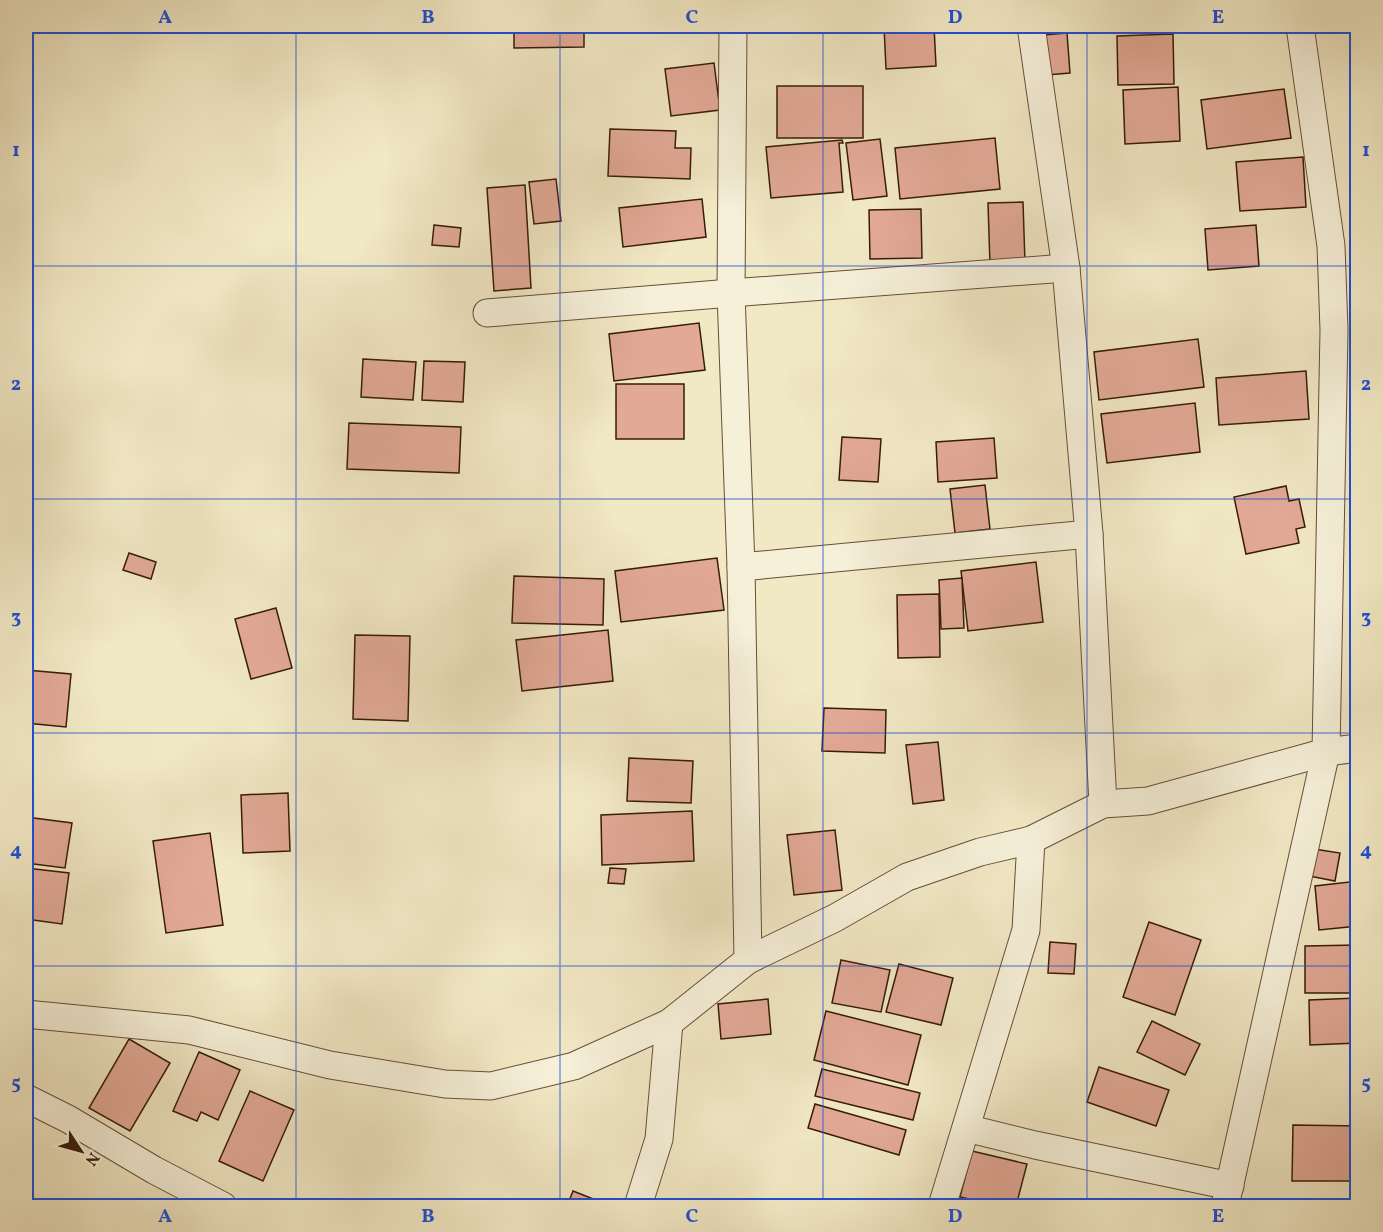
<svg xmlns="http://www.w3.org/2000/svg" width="1383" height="1232" viewBox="0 0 1383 1232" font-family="Vollkorn,serif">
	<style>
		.building { fill: #e2a996; stroke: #371b09; stroke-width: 1.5 }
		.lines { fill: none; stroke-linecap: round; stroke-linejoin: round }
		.minor-casing { stroke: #664e38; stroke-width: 29 }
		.minor { stroke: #f6f0d9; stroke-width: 27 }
		.grid { fill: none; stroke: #1d4ed8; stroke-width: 1.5; stroke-opacity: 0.55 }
		.neatline { fill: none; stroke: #1d4ed8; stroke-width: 2 }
		.grid-label { font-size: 20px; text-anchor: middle; font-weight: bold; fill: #1d4ed8 }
	</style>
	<rect width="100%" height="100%" fill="#f1e8c4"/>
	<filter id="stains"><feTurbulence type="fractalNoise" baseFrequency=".00333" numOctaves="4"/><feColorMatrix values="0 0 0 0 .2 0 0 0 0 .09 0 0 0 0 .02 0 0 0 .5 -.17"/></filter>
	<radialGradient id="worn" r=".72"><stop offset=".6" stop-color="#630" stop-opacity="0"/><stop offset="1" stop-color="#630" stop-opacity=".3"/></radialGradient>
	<g class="building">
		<path d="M514,26h70v21l-70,1z"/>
		<path d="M884,26h50l2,40 -50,3z"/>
		<path d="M1113,26h41l-41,4z"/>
		<path d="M1067,33l3,40 -24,2 -3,-40z"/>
		<path d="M1173,34l1,50 -56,1 -1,-49z"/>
		<path d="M714,63l6,47 -49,6 -6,-47z"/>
		<rect x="777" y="86" width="86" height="52"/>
		<path d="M1178,87l2,54 -55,3 -2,-54z"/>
		<path d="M1284,89l7,49 -84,11 -6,-49z"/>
		<path d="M610,129l66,2 -1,17h16l-1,31 -82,-3z"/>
		<path d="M995,138l5,51 -100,10 -5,-51z"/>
		<path d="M880,139l7,57 -34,4 -7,-57z"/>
		<path d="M842,140l1,3h-4l4,49 -72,6 -5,-51z"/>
		<path d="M1303,157l3,50 -66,4 -4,-49z"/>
		<path d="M556,179l5,42 -27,3 -5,-42z"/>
		<path d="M525,185l6,103 -37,3 -7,-103z"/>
		<path d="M702,199l4,38 -83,10 -4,-39z"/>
		<path d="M1023,202l2,61 -35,2 -2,-62z"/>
		<path d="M921,209l1,49 -52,1 -1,-49z"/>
		<path d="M434,225l27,3 -2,19 -27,-2z"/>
		<path d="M1256,225l3,41 -51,4 -3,-41z"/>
		<path d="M699,323l6,47 -91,11 -5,-47z"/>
		<path d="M1198,339l6,48 -105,13 -5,-48z"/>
		<path d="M363,359l53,3 -3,38 -52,-3z"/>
		<path d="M424,361l41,1 -2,40 -41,-2z"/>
		<path d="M1306,371l3,48 -90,6 -3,-47z"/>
		<rect x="616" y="384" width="68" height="55"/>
		<path d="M1195,403l5,49 -93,11 -6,-49z"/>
		<path d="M349,423l112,4 -2,46 -112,-4z"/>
		<path d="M842,437l39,2 -3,43 -39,-2z"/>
		<path d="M994,438l3,40 -59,4 -2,-40z"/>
		<path d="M985,485l5,44 -35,4 -5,-44z"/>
		<path d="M1286,486l3,15 10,-2 6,28 -9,2 3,14 -53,11 -12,-57z"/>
		<path d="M129,553l27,9 -5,17 -28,-9z"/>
		<path d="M717,558l7,52 -103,12 -6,-51z"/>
		<path d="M1036,562l7,60 -75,9 -7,-60z"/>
		<path d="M514,576l90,3 -1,46 -91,-2z"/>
		<path d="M962,578l2,50 -23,1 -2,-49z"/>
		<path d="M939,594l1,63 -42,1 -1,-63z"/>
		<path d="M276,608l16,60 -41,11 -16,-60z"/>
		<path d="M608,630l5,51 -91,10 -6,-51z"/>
		<path d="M355,635l55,1 -2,85 -55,-2z"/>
		<path d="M26,670l45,4 -5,53 -40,-4z"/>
		<path d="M824,708l62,2 -1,43 -63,-2z"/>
		<path d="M938,742l6,58 -31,4 -7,-59z"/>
		<path d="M629,758l64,3 -2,42 -64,-2z"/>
		<path d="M288,793l2,58 -47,2 -2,-58z"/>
		<path d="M692,811l2,50 -92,4 -1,-50z"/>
		<path d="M26,817l46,6 -7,45 -39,-5z"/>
		<path d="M835,830l7,60 -48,5 -7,-60z"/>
		<path d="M210,833l13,92 -57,8 -13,-92z"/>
		<path d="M1314,849l26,4 -5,28 -26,-5z"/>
		<path d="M26,868l43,5 -7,51 -36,-5z"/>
		<path d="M610,868l16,1 -2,15 -16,-1z"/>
		<path d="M1358,881v45l-39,4 -4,-44z"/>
		<path d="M1149,922l52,18 -26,75 -52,-18z"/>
		<path d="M1050,942l26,2 -2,30 -26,-1z"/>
		<path d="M1358,945v48h-53v-47z"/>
		<path d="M841,960l49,10 -9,42 -49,-9z"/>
		<path d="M899,964l54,14 -12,47 -55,-13z"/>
		<path d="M1358,998v45l-48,2 -1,-45z"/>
		<path d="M768,999l3,35 -50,5 -3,-35z"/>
		<path d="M826,1011l95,24 -13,50 -94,-25z"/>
		<path d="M1152,1021l48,23 -15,31 -48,-23z"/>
		<path d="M129,1039l41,24 -40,68 -41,-23z"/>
		<path d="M199,1052l41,18 -22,50 -17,-8 -4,9 -24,-10z"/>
		<path d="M1099,1067l70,23 -13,36 -69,-24z"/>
		<path d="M822,1069l98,24 -7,27 -98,-24z"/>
		<path d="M250,1091l44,19 -31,71 -44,-20z"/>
		<path d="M815,1104l91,26 -7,25 -91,-27z"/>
		<path d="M1293,1125l65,1v55h-66z"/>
		<path d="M972,1151l55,13 -11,42h-15l-41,-9z"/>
		<path d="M573,1191l38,15h-44z"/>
	</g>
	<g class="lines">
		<g class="minor-casing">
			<g id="minor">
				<path d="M733,26l-2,267 10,274 7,393"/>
				<path d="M1031,26l35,242 23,266 14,270"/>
				<path d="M487,313l244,-20 335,-25"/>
				<path d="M741,567l348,-33"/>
				<path d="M26,1014l163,16 141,35 115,19 46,2 83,-20 95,-43 79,-63 87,-42 72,-41 73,-25 51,-12 72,-36 45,-3 178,-49 32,-4"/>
				<path d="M26,1098l42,21 86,51 69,36"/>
				<path d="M966,1128l69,17 195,41"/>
				<path d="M638,1206l21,-67 10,-116"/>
				<path d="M942,1206l84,-276 5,-90"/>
				<path d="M1225,1206l101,-454 8,-422 -3,-84 -31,-220"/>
			</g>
		</g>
		<use href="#minor" class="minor"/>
	</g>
	<path class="grid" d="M296,26v1180M560,26v1180M823,26v1180M1087,26v1180M26,266h1332M26,499h1332M26,733h1332M26,966h1332"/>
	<rect width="1383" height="1232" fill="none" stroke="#f1e8c4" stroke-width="66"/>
	<g transform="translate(81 1151) rotate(126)" stroke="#f6f0d9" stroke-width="4.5" paint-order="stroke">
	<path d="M0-4.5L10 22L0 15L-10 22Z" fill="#371b09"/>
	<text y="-9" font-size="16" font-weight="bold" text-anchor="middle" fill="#371b09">N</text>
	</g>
	<rect x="33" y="33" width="1317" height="1166" class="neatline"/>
	<g class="grid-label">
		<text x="165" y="23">A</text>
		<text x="428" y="23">B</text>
		<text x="692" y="23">C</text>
		<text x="955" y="23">D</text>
		<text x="1218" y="23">E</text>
		<text x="16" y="156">1</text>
		<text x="1366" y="156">1</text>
		<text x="16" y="390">2</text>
		<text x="1366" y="390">2</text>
		<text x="16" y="623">3</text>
		<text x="1366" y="623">3</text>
		<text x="16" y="856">4</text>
		<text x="1366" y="856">4</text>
		<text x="16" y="1089">5</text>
		<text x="1366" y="1089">5</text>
		<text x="165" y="1222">A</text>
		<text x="428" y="1222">B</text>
		<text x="692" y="1222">C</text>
		<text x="955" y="1222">D</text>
		<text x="1218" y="1222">E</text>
	</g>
	<rect width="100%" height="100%" filter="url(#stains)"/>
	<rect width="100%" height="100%" fill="url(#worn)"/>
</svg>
